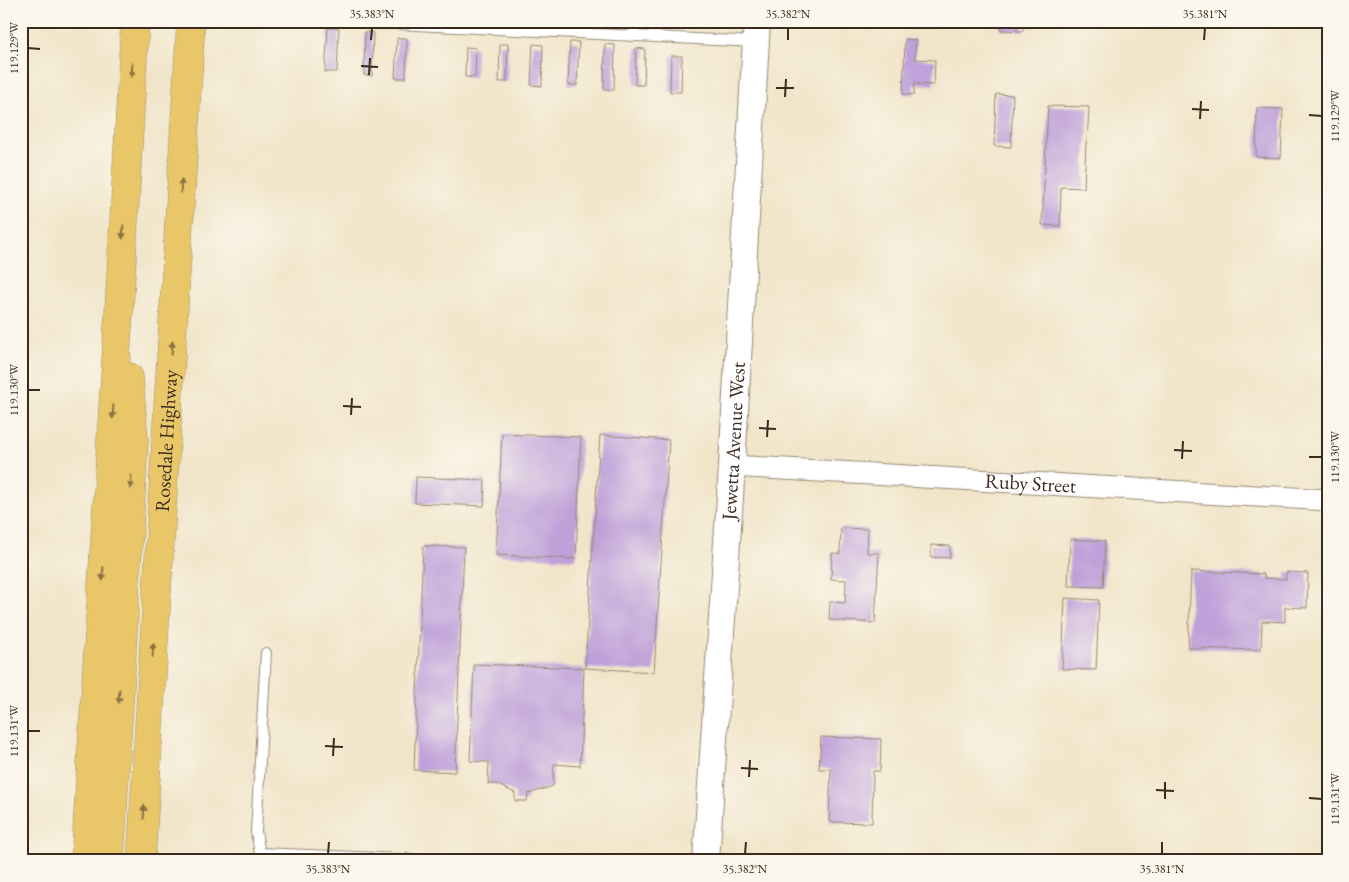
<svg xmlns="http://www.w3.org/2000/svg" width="1349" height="882" viewBox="0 0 1349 882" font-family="'EB Garamond',serif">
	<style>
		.building { fill: #bfa0d9 }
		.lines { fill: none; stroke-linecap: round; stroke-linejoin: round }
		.service-casing { stroke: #968874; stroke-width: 12 }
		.minor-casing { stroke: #968874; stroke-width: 23 }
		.tertiary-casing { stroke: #968874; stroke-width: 28 }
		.primary-casing { stroke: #968874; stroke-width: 29 }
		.service { stroke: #fff; stroke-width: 10 }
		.minor { stroke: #fff; stroke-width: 21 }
		.tertiary { stroke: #fff; stroke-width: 26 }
		.primary { stroke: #e9c769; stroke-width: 28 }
		.oneway { fill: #897140 }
		.ticks { fill: none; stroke: #3b2a1e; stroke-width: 2 }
		.labels { text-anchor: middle; stroke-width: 4; stroke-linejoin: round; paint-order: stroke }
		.street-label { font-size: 20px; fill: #3b2a1e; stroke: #fbf7ec }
		.neatline { fill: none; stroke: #3b2a1e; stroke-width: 2 }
		.ticks-label { font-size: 12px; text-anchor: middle; fill: #3b2a1e }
	</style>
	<rect width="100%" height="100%" fill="#fbf7ec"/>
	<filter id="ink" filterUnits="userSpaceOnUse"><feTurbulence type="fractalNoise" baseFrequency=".02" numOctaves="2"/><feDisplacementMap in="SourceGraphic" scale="10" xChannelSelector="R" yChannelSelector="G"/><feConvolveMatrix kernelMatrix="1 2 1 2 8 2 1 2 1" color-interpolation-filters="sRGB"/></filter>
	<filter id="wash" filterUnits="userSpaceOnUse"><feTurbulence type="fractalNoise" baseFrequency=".0096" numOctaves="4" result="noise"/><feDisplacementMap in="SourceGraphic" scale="20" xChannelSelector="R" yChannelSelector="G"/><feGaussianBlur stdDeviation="1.12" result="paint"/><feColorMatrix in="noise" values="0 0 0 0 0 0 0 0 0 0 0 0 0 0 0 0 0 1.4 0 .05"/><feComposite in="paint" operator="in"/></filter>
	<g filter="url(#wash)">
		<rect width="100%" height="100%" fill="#f1e5c9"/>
		<g id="blocks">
			<g class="building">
				<path d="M1001,21h23l-1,10 -23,-1z"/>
				<path d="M328,28h11l-2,44h-12z"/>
				<path d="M365,32h8l-1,44 -8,-1z"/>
				<path d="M397,38h10l-1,40h-11z"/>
				<path d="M905,39l11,1 -1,19 20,1 -1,25 -20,-1v11l-11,-1z"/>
				<path d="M570,42h9l-2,43h-9z"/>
				<path d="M500,44h8l-1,38h-8z"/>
				<path d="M533,44l10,1 -1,41 -11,-1z"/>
				<path d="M605,44l10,1 -1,45 -10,-1z"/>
				<path d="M466,47l10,1 -1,29h-10z"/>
				<path d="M636,48l9,1 -1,36h-9z"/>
				<path d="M671,56h11l-1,36h-11z"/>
				<path d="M996,94l17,1 -2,52 -17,-1z"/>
				<path d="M1048,106l41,1 -2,35h-1l-2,46 -23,-1 -1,39 -18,-1z"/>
				<path d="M1257,108l26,1 -2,49 -25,-1z"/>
				<path d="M21,314h4l1,60h-5z"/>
				<path d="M502,434l79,3 -5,122 -80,-4z"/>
				<path d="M600,435l69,5 -15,232 -69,-4z"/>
				<path d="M416,477l69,3 -1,26 -69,-3z"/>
				<path d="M841,528l27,1 -1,24h12l-4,70 -46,-3 1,-18 15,1 1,-23 -15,-1 1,-26 8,1z"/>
				<path d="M1070,539l35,2 -2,46 -35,-1z"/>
				<path d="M931,545l19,1v12l-19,-1z"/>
				<path d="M423,546l41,1 -9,225 -41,-2z"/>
				<path d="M1191,571l73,3v4l22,1v-7l22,1 -1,35 -22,-1v15l-23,-1 -1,29 -73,-2z"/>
				<path d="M1065,598l34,2 -3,70 -34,-1z"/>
				<path d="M474,664l110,4 -4,98 -26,-2 -1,22 -25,8 -1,7h-12v-8l-19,-9h-8l1,-22 -19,-1z"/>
				<path d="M821,737l60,2 -1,32h-7l-1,52 -43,-1 2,-53h-12z"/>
			</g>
		</g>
	</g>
	<g filter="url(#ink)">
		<use href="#blocks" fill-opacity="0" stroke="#968874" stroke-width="1"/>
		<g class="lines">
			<g class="service-casing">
				<g id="service">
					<path d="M376,21v2l379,19"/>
					<path d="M634,36l1,-15"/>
					<path d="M266,653l-10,179 4,21 191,8"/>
				</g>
			</g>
			<g class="minor-casing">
				<g id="minor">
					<path id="s1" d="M732,466l596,34"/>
				</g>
			</g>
			<g class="tertiary-casing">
				<g id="tertiary">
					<path id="s2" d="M706,861l26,-395 25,-445"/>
				</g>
			</g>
			<g class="primary-casing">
				<g id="primary">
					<path d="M85,861l34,-550 16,-290"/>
					<path d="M110,861l24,-420 -5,-64"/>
					<path id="s3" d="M141,861l50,-840"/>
				</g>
			</g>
			<use href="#service" class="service"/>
			<use href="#minor" class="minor"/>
			<use href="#tertiary" class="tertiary"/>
			<use href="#primary" class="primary"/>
		</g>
		<defs><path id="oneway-solid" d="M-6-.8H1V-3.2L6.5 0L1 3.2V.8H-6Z" transform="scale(1.25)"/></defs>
		<g class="oneway">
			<use href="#oneway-solid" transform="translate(132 70) rotate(93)"/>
			<use href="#oneway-solid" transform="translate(181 186) rotate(-87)"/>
			<use href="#oneway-solid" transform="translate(123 232) rotate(93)"/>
			<use href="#oneway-solid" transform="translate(172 348) rotate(-87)"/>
			<use href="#oneway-solid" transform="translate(113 412) rotate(93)"/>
			<use href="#oneway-solid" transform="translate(131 482) rotate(93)"/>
			<use href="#oneway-solid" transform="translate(103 574) rotate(93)"/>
			<use href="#oneway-solid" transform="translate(153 650) rotate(-87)"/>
			<use href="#oneway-solid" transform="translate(119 696) rotate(93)"/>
			<use href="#oneway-solid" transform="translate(144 812) rotate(-87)"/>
		</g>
	</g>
	<path class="ticks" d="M371,40l1,-12M788,40v-12M1204,40l1,-12M28,48l12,1M361,66l17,1M369,75l1,-17M776,88h18M785,97l1,-18M1192,109l17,1M1309,115l13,1M1200,119l1,-18M28,390h12M343,406l18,1M351,415l1,-17M759,428l17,1M767,437l1,-17M1174,450l18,1M1309,457h13M1182,459l1,-18M28,731h12M325,746l18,1M333,756l1,-18M741,768l17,1M749,777l1,-17M1156,790l18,1M1309,798l13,1M1165,799v-17M328,854l1,-12M745,854l1,-12M1162,854v-12"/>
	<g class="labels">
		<g class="street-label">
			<text dy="7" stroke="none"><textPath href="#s3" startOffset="421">Rosedale Highway</textPath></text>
			<text dy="7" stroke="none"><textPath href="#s2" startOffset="421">Jewetta Avenue West</textPath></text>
			<text dy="7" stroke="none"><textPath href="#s1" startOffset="299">Ruby Street</textPath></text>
		</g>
	</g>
	<rect width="1349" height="882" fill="none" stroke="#fbf7ec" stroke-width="55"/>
	<rect x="28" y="28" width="1294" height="826" class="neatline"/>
	<g class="ticks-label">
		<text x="372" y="18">35.383°N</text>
		<text x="788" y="18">35.382°N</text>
		<text x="1205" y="18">35.381°N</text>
		<text transform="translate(14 48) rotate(-90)" y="4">119.129°W</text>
		<text transform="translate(1335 116) rotate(-90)" y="4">119.129°W</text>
		<text transform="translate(14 390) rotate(-90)" y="4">119.130°W</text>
		<text transform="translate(1335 457) rotate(-90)" y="4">119.130°W</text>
		<text transform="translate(14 731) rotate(-90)" y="4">119.131°W</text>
		<text transform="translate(1335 799) rotate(-90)" y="4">119.131°W</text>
		<text x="328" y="873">35.383°N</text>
		<text x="745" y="873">35.382°N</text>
		<text x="1162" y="873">35.381°N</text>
	</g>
</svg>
